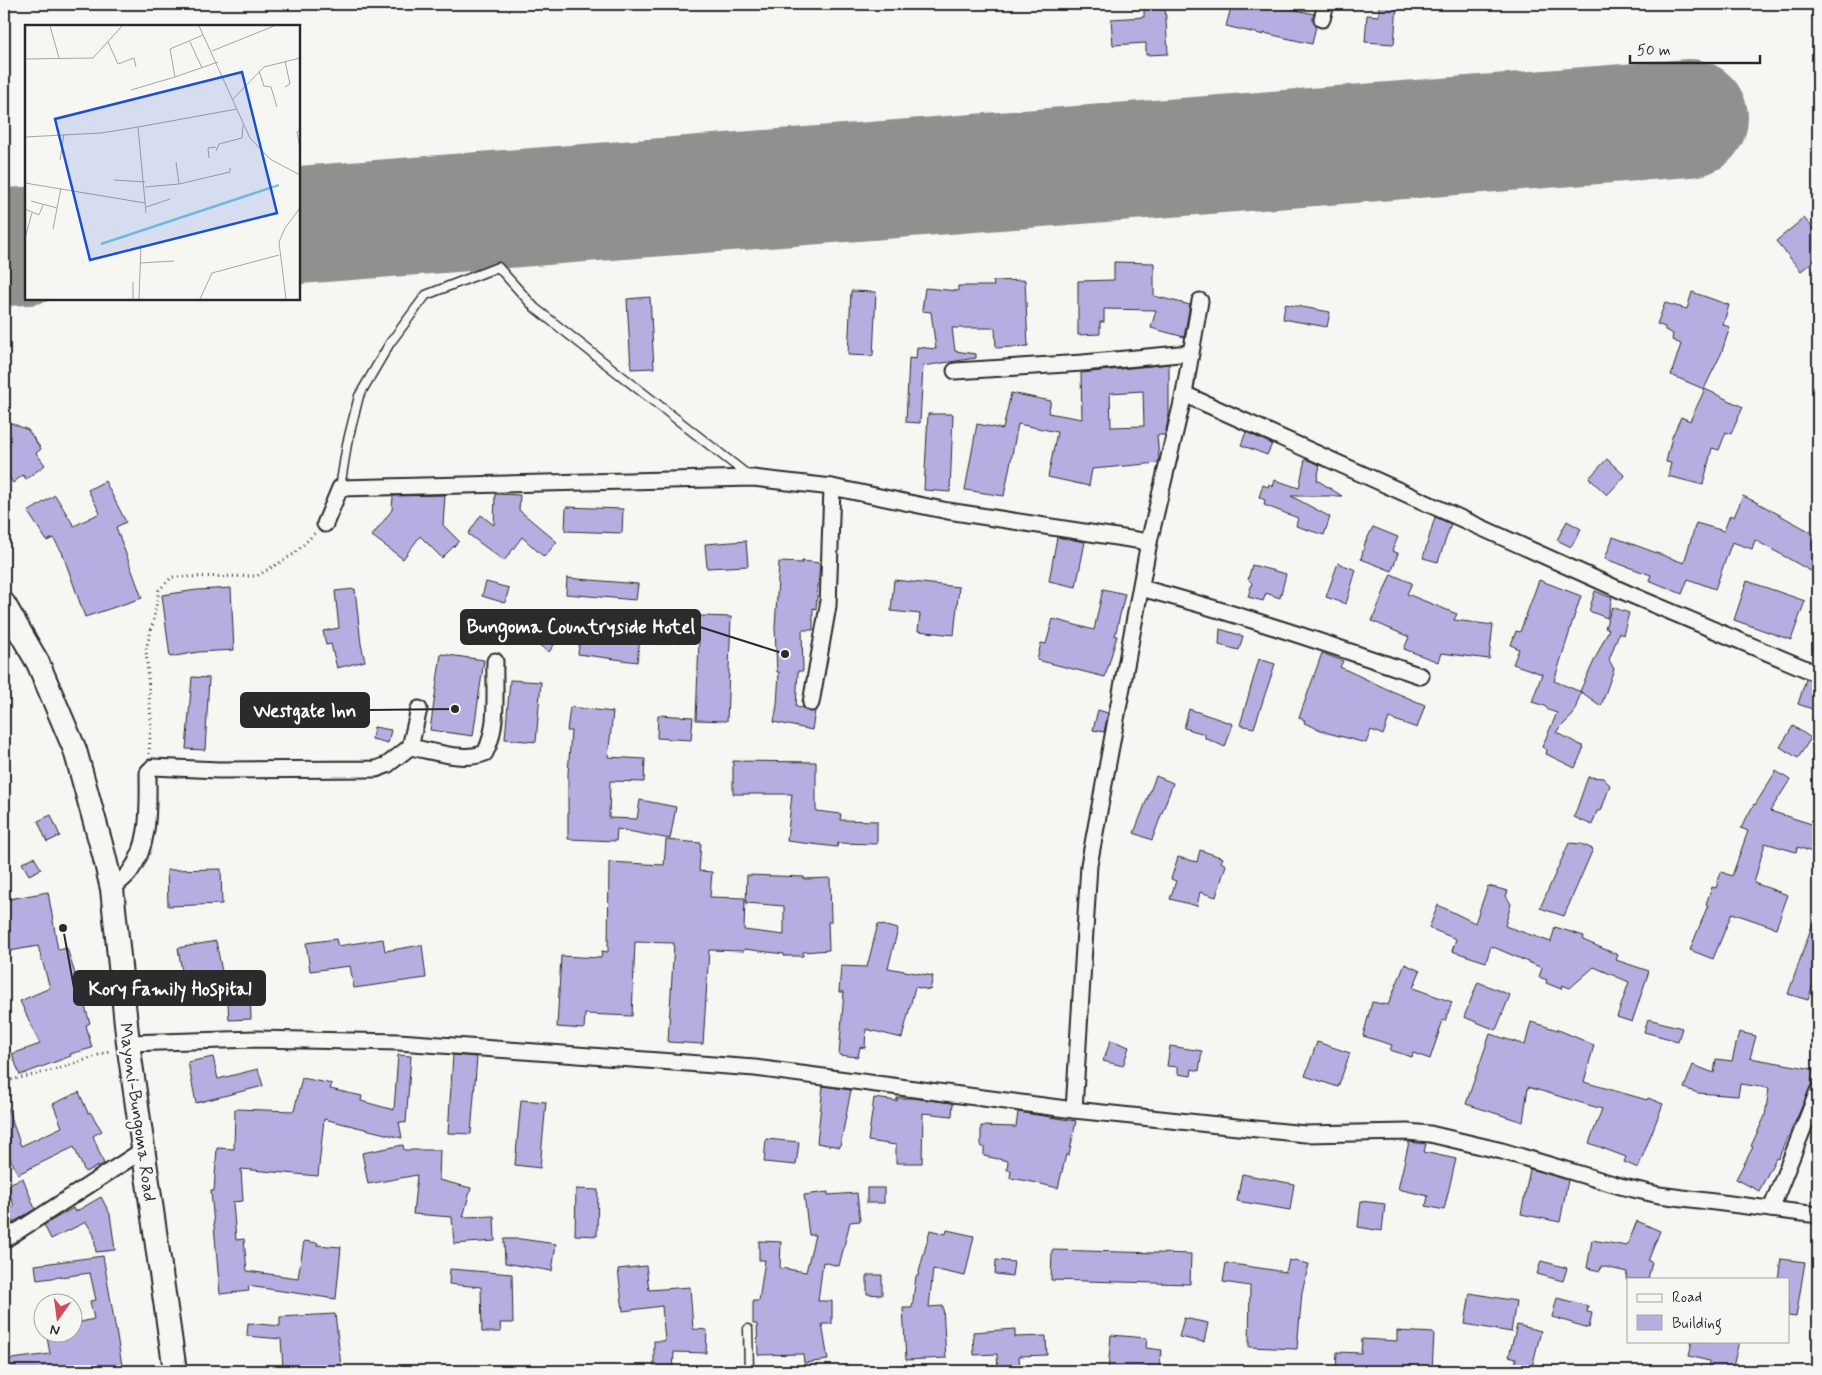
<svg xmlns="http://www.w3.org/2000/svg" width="1822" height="1375" viewBox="0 0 1822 1375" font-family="Mynerve,sans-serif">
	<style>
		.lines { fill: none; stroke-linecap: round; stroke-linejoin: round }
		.runway { stroke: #90908e; stroke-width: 118 }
		.building { fill: #b5afe1; stroke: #2b2b2b; fill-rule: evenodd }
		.lane-casing { stroke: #2b2b2b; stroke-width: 11 }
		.street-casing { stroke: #2b2b2b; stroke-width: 19 }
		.primary-casing { stroke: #2b2b2b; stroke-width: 26 }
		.path { stroke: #2b2b2b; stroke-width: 3; stroke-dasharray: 1 4; stroke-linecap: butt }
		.lane { stroke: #f6f6f2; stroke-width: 8 }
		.street { stroke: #f6f6f2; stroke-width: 15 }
		.primary { stroke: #f6f6f2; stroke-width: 22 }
		.labels { text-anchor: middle; stroke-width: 5; stroke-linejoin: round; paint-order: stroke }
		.street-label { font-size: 18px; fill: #2b2b2b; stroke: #f6f6f2 }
		.inset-river { fill: none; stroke: #81c9e1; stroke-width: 2.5 }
		.inset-road { fill: none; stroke: #a5a5a2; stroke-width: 1 }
		.view { fill: #1d4ed8; fill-opacity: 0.15; stroke: #1d4ed8; stroke-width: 2.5 }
		.inset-edge { fill: none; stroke: #2b2b2b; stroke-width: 2.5 }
		.leader { fill: none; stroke: #2b2b2b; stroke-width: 2 }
		.callout-dot { fill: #2b2b2b; stroke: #f6f6f2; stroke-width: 2 }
		.callout { fill: #2b2b2b; stroke: #2b2b2b; stroke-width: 2 }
		.callout-label { font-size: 19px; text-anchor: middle; font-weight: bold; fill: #fff }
	</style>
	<rect width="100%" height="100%" fill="#f6f6f2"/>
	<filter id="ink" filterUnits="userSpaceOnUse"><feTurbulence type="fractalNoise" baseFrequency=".02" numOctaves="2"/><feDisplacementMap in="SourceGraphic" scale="10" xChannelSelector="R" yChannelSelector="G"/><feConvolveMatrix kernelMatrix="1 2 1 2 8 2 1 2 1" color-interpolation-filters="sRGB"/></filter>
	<g filter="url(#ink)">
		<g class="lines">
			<g class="runway">
				<path d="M299,225l1390,-107"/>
				<path d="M4,247l22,-1"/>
			</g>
		</g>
		<g class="building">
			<path d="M1144,4h21l3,50 -22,1v-12l-33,2 -2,-26 33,-2z"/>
			<path d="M1232,4h36l46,10 -1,7 3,5 -4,18 -48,-11v2l-38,-9z"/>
			<path d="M1379,4h18l-3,40 -29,-2 2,-27 12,1z"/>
			<path d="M1804,218l14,16v23l-17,14 -25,-30z"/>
			<path d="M1114,262l40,1v33l36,9 -6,32 -33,-9 5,-18 -52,-1v13h-4v12l-22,1v-54l36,-1z"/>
			<path d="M1025,280l3,66 -32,2 -1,-20h-43l3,23 21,3v4l-53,8 -3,57 -14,-1 3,-64 7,1 1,-12 19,2 -5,-37 -9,-1 3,-23 33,3v-5h36l-1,-5z"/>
			<path d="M851,291l25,1 -3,64 -25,-1z"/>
			<path d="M1692,292l37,13 -6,20 7,2 -9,27 -17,35 -33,-14 10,-31 -9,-4 1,-6 -8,-4v-3l-8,-3 8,-21 22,6z"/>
			<path d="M650,297l4,71 -23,1 -4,-70z"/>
			<path d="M1285,304l45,8 -3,15 -44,-8z"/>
			<path d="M1169,364v51l-4,20h-8l2,23 -1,5 -66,6 -3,17 -41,-9 9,-45 -39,-8 -14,72 -39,-6 12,-66 26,5 8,-36 40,8 -3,12 34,6 -1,-46zM1143,391l1,35 -33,1 -1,-34z"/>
			<path d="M1705,389l38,18 -12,27 -5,-2 -7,18 -7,-2 -9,37 -35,-9 3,-13 -5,-1 6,-25 9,-20 9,4z"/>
			<path d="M928,414h25l-3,78 -26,-2z"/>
			<path d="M4,420l24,10 13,19 -5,4 9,12 -19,14 -3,-4 -10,8 -9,-13z"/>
			<path d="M1246,432l26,12 -5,11 -26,-10z"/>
			<path d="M1305,459l15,6 -3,15 25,16h-51l39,21 -6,18 -28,-9 2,-8 -34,-13 1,-5 -6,-3 4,-12 5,2 1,-3 4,3 2,-7 24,8z"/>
			<path d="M1607,459l18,17 -18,19 -18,-17z"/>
			<path d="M105,481l21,41 -10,5 26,71 -57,19 -23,-65 -9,-14 -6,3 -19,-29 27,-17 19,31 26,-13 -12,-23z"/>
			<path d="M495,494l25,1 -1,15 38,32 -13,15 -22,-20 -18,24 -36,-27 13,-19 13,10z"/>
			<path d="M445,495l-2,30 16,16 -17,17 -22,-22 -17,23 -31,-23 20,-26 1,-14z"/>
			<path d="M1743,496l15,7 60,33v39l-63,-35 -3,9 -20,-7 -17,47 -27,-10 -6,15 -33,-14 2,-5 -46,-16 8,-22 71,26 12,-40 28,8 6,-16 4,2z"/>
			<path d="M566,507l57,2 -1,24 -57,-2z"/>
			<path d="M1435,517l16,7 -13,38 -15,-4z"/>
			<path d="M1567,521l14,8 -10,18 -14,-7z"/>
			<path d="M1373,527l25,10 -6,14 6,2 -6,18 -31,-12 4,-16z"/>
			<path d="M1057,537l28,5 -9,45 -27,-6z"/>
			<path d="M746,541l2,25 -41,2 -2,-24z"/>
			<path d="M802,561l18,2 -4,46 -3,-1v22h-11l1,41h-5l-2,36 7,1 6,4 6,-1 -3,19 -38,-8 3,-17 2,-33h-2l-2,-44 4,-66 23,1z"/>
			<path d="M1338,563l18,7 -10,34 -20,-7z"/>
			<path d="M1252,565l34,9 -6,24 -14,-5 -3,8 -15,-4 4,-14 -4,-4z"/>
			<path d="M1391,574l21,9 -5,11 50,20 -3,6 39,5 -4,34 -48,-6 -3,9 -34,-13 5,-12 -37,-16z"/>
			<path d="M567,578l71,6 -2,16 -70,-6z"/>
			<path d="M894,580l65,7 -5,48 -36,-4 2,-17 -29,-3z"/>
			<path d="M1539,580l42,16 -11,33 -1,5 -15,47 27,11 -8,23 -17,17 28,15 -9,21 -29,-14 1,-4 -5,-3 15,-34 -9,-3 -3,-4 -13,-4 10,-28 -29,-10 6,-15 -8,-4 5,-14 4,1z"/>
			<path d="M1747,581l58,20 -14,39 -57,-20z"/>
			<path d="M486,582l23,6 -4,15 -23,-7z"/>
			<path d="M231,588l3,62 -36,2 -28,5 -8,-62 35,-5z"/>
			<path d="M355,589l6,55 4,17 -28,7 -6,-24 -5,1 -3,-14 16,-3 -4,-37z"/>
			<path d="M1103,589l22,5 -10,42h2l-12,41 -68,-17 4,-17 5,1 7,-25 41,11z"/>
			<path d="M1595,591l17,7 -5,20 -18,-7z"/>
			<path d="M1612,607l17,6 -6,22 -4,-2 -10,27 5,9 -13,37 -21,-15 29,-62 -4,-1z"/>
			<path d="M700,616l31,1 -4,104 -31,-1 3,-80 -42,4 -2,-21 45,-4z"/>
			<path d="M527,617l32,21 -10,14 -31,-22z"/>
			<path d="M1220,629l23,7 -4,14 -20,-5z"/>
			<path d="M581,632l59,7 -3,23 -59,-8z"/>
			<path d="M1322,653l21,8 -3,6 47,22 38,16 -8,23 -28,-10 -6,17 -12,-5 -5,13 -38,-10 -24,-10 1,-3 -6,-2z"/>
			<path d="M441,654l43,6 -11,76 -43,-6z"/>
			<path d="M1259,659l16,5 -21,64 -14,-3z"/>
			<path d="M192,677l17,1 -4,72 -19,-1z"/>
			<path d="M1806,679l12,4v28l-20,-7z"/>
			<path d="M510,680l31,2 -5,60 -31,-3z"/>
			<path d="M570,707l43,5 -5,45 37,2 -1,23 -34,-1 -1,37 28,1 3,-19 36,7 -6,32 -53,-10 -1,12 -48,-2v-65l3,-43h-4z"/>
			<path d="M1189,709l44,15 -8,23 -20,-9v-4l-21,-6z"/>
			<path d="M1098,710l10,3 -4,19 -11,-2z"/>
			<path d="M658,715l35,2 -2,23 -34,-2z"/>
			<path d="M1793,726l18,12 -13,20 -18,-11z"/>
			<path d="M374,727l17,3 -3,13 -16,-4z"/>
			<path d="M733,761l83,1v49l25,3 -1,6 37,1v23l-39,-1 -1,4 -50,-6 5,-47h-59z"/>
			<path d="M1776,771l14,9 -20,31 48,15v7l-6,19 -14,-5 -2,5 -31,-9 -11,40 34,12 -12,33 -44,-15 -19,46 -23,-9 18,-45 -2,-1 6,-17 4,1 5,-16 11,4 16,-45 -7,-3 13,-24 1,1z"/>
			<path d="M1156,776l17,7 -21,57 -18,-7z"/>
			<path d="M1588,777l15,1 7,7 -9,26h-4l-5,14 -18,-8z"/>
			<path d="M51,815l9,21 -13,6 -9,-21z"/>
			<path d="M666,840l35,3 -2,28 13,1 -2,25 35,1 -1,32 40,5v-29l-38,-3 1,-28 57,2v2l26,-1 1,44h-3l1,28 -26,2v4h-19v-2l-40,-5v2l-35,-1 -6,94 -35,-2 6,-99 -39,-1 -3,74 -47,-2 -1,15 -27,-2 4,-71 40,2 1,-7 6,1 1,-90 55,3z"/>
			<path d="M1569,843l12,1 12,5 -29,67 -24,-8z"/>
			<path d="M1200,850l23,8 -2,4 5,3 -10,32 -16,-5 -3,14 -27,-7 6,-18 -5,-2 7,-22 19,5z"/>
			<path d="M34,857l7,12 -12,6 -7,-12z"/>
			<path d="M221,869l1,35 -54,2 -1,-36z"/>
			<path d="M1488,886l20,5 -2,5 5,8 -6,22 46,16 4,-15 29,9 -1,4 35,15 -2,5 33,11 -17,51 -15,-5 12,-35 -35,-15 -24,21 -8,-3 -1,4 -15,-6 1,-3 -8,-3 3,-9 -51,-22 -5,16 -34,-11 4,-12 -27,-11 9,-23 37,18z"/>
			<path d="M48,892l10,58 9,-2 23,75 -4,2 6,23 -22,6 1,2 -51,19 -8,-21 28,-10 -20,-43 30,-13 -12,-42 -34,6v-52z"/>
			<path d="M1816,914l2,1v53l-10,32 -20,-6z"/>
			<path d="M878,924l20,5 -10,39 45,8 -3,14 -15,-3 -13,51 -36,-9 -1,19 -5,-1 -2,10 -19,-2 5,-63h-5l2,-26 26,1z"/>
			<path d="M336,939l2,7 45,-7 2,12 37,-6 4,33 -72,10 -4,-22 -40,5 -4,-28z"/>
			<path d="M216,941l8,41 -39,7 -7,-41z"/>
			<path d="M1405,964l15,7 -7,17 39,14 -7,19 -2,-1 -13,39 -17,-6 -1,4 -22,-7 2,-5 -29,-9 9,-34 16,3z"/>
			<path d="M1478,982l32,13 -14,35 -32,-13z"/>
			<path d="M250,988l1,31 -22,1 -2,-31z"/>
			<path d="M1648,1019l34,9 -4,13 -34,-9z"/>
			<path d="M1531,1022l30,9 33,14 -10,37 63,18 1,-2 15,6 -25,64 -14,-6 2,-5 -37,-14 13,-34 -74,-22 -5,35 -57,-18 24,-70 35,11z"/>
			<path d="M1739,1032l17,4 -6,22 63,11 -2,17 -11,25 -22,48 -2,-1 -17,33 -23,-12 17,-32 -2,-1 14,-30 4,-28 -29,-4 -2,12 -40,-3 -14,-5 9,-23 21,8 2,-14 16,2z"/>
			<path d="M1111,1040l18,7 -6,19 -20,-5z"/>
			<path d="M1317,1042l33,11 -12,34 -33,-11z"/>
			<path d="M1170,1046l32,5 -3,20 -7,-2 -1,7 -13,-2v-7l-11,-1z"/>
			<path d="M398,1055l13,1 -5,67 -7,-1 3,16 -78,-19 -6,57 -77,-7 2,32 -10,1 3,38 8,-1 3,32 51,7 6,-37 14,2 -1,2 24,2 -5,52 -88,-13 1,5 -29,3 -9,-103h3l3,-43 17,1 1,-40 59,2 8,-33 30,6 -2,5 32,7 -1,5 33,9z"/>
			<path d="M453,1055l24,2 -6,77 -23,-1z"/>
			<path d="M213,1057l5,22 40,-10 5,17 -67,17 -8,-41z"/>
			<path d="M823,1086l28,4 -11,57 -23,-4z"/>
			<path d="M79,1092l9,21 2,-1 12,19 -9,5 11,28 -19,8 -11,-25 -56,27 -14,-28v-41l2,-1 15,42 41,-19 -9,-23z"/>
			<path d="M874,1098l23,3v-3h15l41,5 -1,13 -29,-3 -1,50h-26v-18l-28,-4z"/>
			<path d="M521,1100l25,2 -6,66 -25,-3z"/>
			<path d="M1018,1112l58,9 -7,34h-3l-8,33 -30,-7 -18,-3 1,-8h-4l1,-9 -24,-5v-9h-3v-21l35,1z"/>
			<path d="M766,1139l33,3 -3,23 -32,-3z"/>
			<path d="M1409,1142l17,2 -2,8 32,7 -12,51 -18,-4 2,-10 -30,-7z"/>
			<path d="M403,1145l1,5h36l-1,30 32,8 -8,29 31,-1 1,25 -41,3 -2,-27 -39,-3 4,-39 -49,9 -6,-31z"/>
			<path d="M1530,1169l38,11 -8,42 -39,-8z"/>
			<path d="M1242,1174l52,10 -4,26 -53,-9z"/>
			<path d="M23,1178l12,31 -18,11 -13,6v-15l10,-5 -8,-21z"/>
			<rect x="867" y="1188" width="17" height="15"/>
			<path d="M576,1189l22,1 -1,46 -22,-1z"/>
			<path d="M828,1192v3l29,-2 3,28 -10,1 -11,44 -16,-4 -5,39h14v23h-10l6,36 -24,3 -1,-9 -45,1 -1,-31h-4v-23h6l6,-41h-6v-19l22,1 -1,26 26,4 9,-37h-6l-5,-40z"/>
			<path d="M101,1197l9,17 5,36 -19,2 -2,-17 -8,-13 -35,17 -7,-14 29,-17 2,4z"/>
			<path d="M1361,1201l24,3 -3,27 -24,-4z"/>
			<path d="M1637,1221l23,10 -12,30 4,1 -4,17h-22l1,-7 -26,-6 -1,5 -13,-3 5,-28 35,6z"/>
			<path d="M930,1230l16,4 1,-4 27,6 -9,40 -32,-7 -4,38 14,-1 3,52 -40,2 -3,-52h9l4,-32h2z"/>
			<path d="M504,1239h17l35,5 -4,27 -47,-8z"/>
			<path d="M1052,1250l139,4 -1,30 -139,-4z"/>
			<path d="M103,1256l20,115h-119v-11l46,-6 -4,-22h26v-8l22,-5 -4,-18 6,-1 -6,-27 -53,7 -2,-15z"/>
			<path d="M1781,1259l24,3 -9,55 -8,-1v-37h-10z"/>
			<path d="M996,1260l18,2 -2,14 -17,-2z"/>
			<path d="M1289,1260l20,4 -7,28 -5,57 -48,-2 1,-61 -27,-4 3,-19 60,9z"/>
			<path d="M1541,1261l26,7 -4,13 -26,-7z"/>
			<path d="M646,1266l3,24 41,-3 3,42 14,1 -1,23 -32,-1 -1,19h-19v-30h11l-3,-35 -39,5 -5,-42z"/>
			<path d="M450,1269l62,5 1,49h-13l1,9h-19l-1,-45 -32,-3z"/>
			<path d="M867,1275h15v20l-15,-1z"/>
			<path d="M1470,1293l46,8 -5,31 -46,-8z"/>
			<path d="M1557,1298l31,8 -1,6 5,1 -3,15 -37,-11z"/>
			<path d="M335,1314l6,52 -25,2 -1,-3 -32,2 -2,-28 -34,-3 1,-13 32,3v-9z"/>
			<path d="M1184,1318l24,5 -4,19 -25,-5z"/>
			<path d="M1517,1325l24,6 -10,40h-16l1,-13 -7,-2z"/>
			<path d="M1015,1329v8l31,-1 1,19 -28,1 1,15h-22l-1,-17 -23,1 -1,-23z"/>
			<path d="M1397,1331l37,2 -2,38h-96l1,-19 24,1 1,-14 35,2z"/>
			<path d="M1111,1335l36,3 -1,10 16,2 -3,18 -15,-2v5h-36z"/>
			<path d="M1692,1341h47l-6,26 -3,-1v5h-22l1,-10 -20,-5z"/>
		</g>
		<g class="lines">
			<g class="lane-casing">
				<g id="lane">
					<path d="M340,488l7,-44 12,-48 31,-53 36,-48 72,-28 37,41 214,168"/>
					<path d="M748,1329l1,42"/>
				</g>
			</g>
			<g class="street-casing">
				<g id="street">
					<path d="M1322,19l4,-15"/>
					<path d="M955,371l128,-8 107,-10"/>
					<path d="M1184,394l445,200 189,80"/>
					<path d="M325,524l15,-36 413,-10 79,9"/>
					<path d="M1141,588c95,25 187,56 280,88"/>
					<path d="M811,703l17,-97 4,-119 116,24 201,31"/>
					<path d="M410,747c23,4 53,15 75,6 14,-27 9,-62 10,-92"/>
					<path d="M112,889c5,-5 12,-10 17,-16 22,-28 19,-67 19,-101l5,-5 65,3 158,-1 11,-4 23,-18 9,-38"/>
					<path d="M128,1043l128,-4 143,3 356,26 319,42 15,-245 60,-323 35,-148 16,-93"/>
					<path d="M1074,1110l231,24 102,-2 23,2 72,17 118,35 39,9 159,20"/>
					<path d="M1771,1209l47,-118"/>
					<path d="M4,1240l139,-90"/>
				</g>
			</g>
			<g class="primary-casing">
				<path id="primary" d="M4,604l34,59 37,87 29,105 8,34 16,154 47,328"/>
			</g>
			<g class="path">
				<path d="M149,754l2,-33 -5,-72 7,-26 6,-33 13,-13 85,-1 37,-22 21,-21"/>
				<path d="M4,1074l6,6c35,-7 68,-16 101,-30"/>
			</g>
			<use href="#lane" class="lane"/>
			<use href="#street" class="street"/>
			<use href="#primary" class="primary"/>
		</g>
	</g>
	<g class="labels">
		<g class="street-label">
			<text transform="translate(138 1112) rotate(82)" y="6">Mayoni-Bungoma Road</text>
		</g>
	</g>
	<g transform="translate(25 25)">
		<rect width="275" height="275" fill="#f6f6f2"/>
		<path class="inset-river" d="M76,219l178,-59"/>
		<path class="inset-road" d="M25,1l9,32M174,1l51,112 20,21 30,16M83,17l10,22 16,-6 2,9M165,17l12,26M187,26l62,-25M0,34l68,-1 29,-32M234,46l5,15 7,1 6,20M150,52l43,-15M260,62l5,-3 -5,-23M106,65l44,-13 -5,-28 33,-14M208,74l31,-32 36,-9M275,106l-3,1 3,17M0,112l76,-4 37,-6M191,126l3,-7 23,-6 1,-13M184,133l-1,-10 8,-1M35,135l4,-26M89,155l31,2M0,158l120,20M154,159l51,-12v-4M120,162l34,-3 -3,-22M6,176l26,7M121,182l24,-8M0,184l14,6 4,-10M121,188l-8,-86 99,-18M28,204l8,-41M0,213l7,-25M115,238l34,-2M108,257v17M114,274l2,-54M175,274l12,-26 67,-18M261,274l-7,-57 6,-14 15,-20"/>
		<path class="view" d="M217,47l35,141 -187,47 -35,-141z"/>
		<rect width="275" height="275" class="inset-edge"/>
	</g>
	<path class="leader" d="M785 654L700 627M455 709L369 710M63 928L74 988"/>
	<g class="callout-dot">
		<circle cx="785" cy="654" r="5"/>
		<circle cx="455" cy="709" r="5"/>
		<circle cx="63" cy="928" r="5"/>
	</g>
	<g class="callout">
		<rect x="461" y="610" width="239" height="34" rx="5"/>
		<rect x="241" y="693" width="128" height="34" rx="5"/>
		<rect x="74" y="971" width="191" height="34" rx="5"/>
	</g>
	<g class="callout-label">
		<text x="581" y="633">Bungoma Countryside Hotel</text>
		<text x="305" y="717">Westgate Inn</text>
		<text x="170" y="995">Kory Family Hospital</text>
	</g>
	<rect width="1822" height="1375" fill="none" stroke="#f6f6f2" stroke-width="20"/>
	<rect x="10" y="10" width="1802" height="1355" fill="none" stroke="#2b2b2b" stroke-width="2" filter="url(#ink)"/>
	<rect x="1627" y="1278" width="162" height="65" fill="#f6f6f2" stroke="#a5a5a2"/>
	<rect x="1637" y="1294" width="25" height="8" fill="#f6f6f2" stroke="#a5a5a2"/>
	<text x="1672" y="1302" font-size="15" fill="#2b2b2b">Road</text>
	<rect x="1637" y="1315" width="25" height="15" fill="#b5afe1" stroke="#a5a5a2"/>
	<text x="1672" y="1328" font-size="15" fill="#2b2b2b">Building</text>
	<g transform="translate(58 1318) rotate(194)"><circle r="24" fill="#f6f6f2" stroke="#a5a5a2"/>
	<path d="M0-4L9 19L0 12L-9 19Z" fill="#d1495b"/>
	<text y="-8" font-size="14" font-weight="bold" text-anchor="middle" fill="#2b2b2b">N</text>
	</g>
	<path d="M1630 55v8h130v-8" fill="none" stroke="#2b2b2b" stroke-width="2.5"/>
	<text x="1637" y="55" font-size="15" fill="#2b2b2b" stroke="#f6f6f2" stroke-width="4" paint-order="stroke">50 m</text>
</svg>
